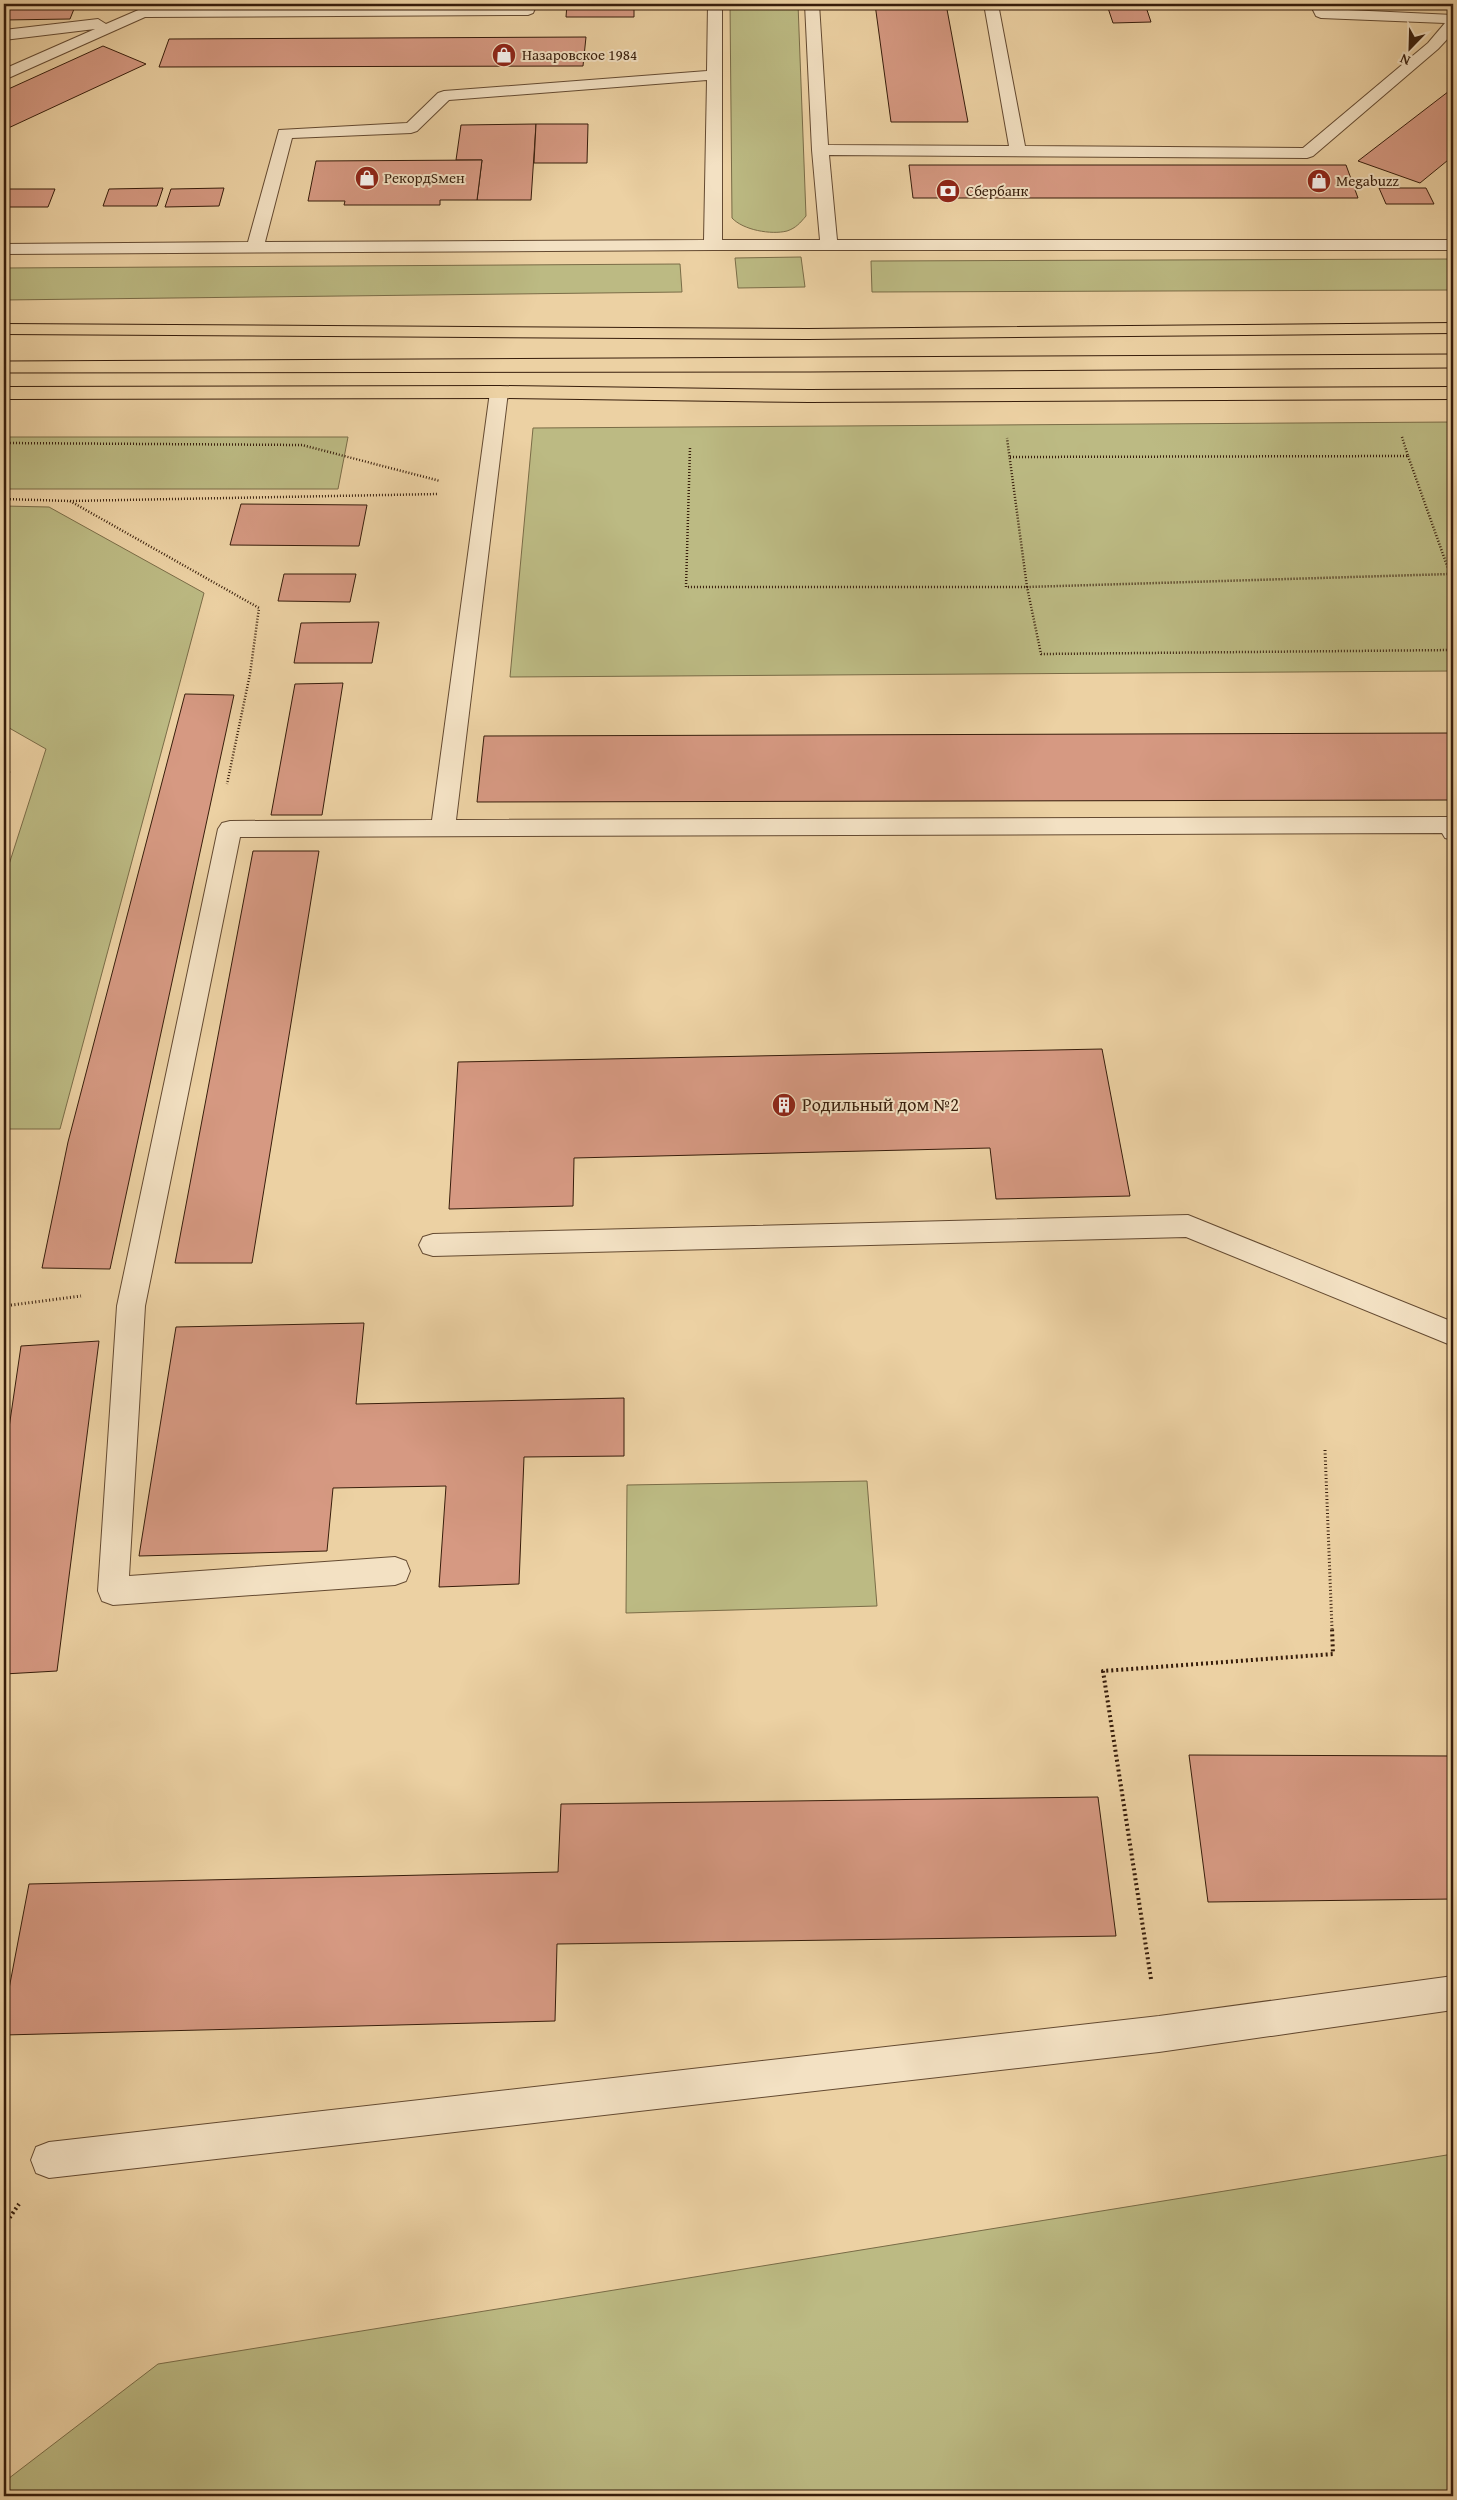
<svg xmlns="http://www.w3.org/2000/svg" width="1457" height="2500" viewBox="0 0 1457 2500" font-family="'Gentium Book Plus',serif">
	<style>
		.green { fill: #bcba83; stroke: #7a6c47 }
		.building { fill: #d69982; stroke: #371d0b }
		.lines { fill: none; stroke-linecap: round; stroke-linejoin: round }
		.service-casing { stroke: #644a31; stroke-width: 2 }
		.trunk-casing { stroke: #371d0b; stroke-width: 2 }
		.path-far2 { stroke: #371d0b; stroke-width: 2.5; stroke-dasharray: 1 2; stroke-linecap: butt }
		.path-far1 { stroke: #371d0b; stroke-width: 3; stroke-dasharray: 1 2.5; stroke-linecap: butt }
		.path { stroke: #371d0b; stroke-width: 4; stroke-dasharray: 2 3; stroke-linecap: butt }
		.service { fill: #f3e1c3; fill-rule: evenodd }
		.trunk { fill: #ecd1a3; fill-rule: evenodd }
		.tram { stroke: #371d0b; stroke-width: 1 }
		.labels { text-anchor: middle; stroke-width: 4; stroke-linejoin: round; paint-order: stroke }
		.far-poi-label { font-size: 15px; fill: #371d0b; stroke: #f3e1c3; text-anchor: start }
		.poi-label { font-size: 18px; fill: #371d0b; stroke: #f3e1c3; text-anchor: start }
	</style>
	<rect width="100%" height="100%" fill="#ecd1a3"/>
	<filter id="stains"><feTurbulence type="fractalNoise" baseFrequency=".004" numOctaves="4"/><feColorMatrix values="0 0 0 0 .2 0 0 0 0 .09 0 0 0 0 .02 0 0 0 .5 -.17"/></filter>
	<radialGradient id="worn" r=".72"><stop offset=".6" stop-color="#630" stop-opacity="0"/><stop offset="1" stop-color="#630" stop-opacity=".3"/></radialGradient>
	<g class="green">
		<path d="M730,4h68l8,212c-6,7 -10,12 -19,15 -16,4 -44,-1 -55,-13z"/>
		<path d="M801,257l4,30 -67,1 -3,-30z"/>
		<path d="M1453,259v31l-581,2 -1,-31z"/>
		<path d="M680,264l2,28 -678,8v-32z"/>
		<path d="M1453,422v249l-943,6 23,-249z"/>
		<path d="M4,437h344l-10,52h-334z"/>
		<path d="M4,506l45,1 155,86 -144,536h-56v-249l42,-131 -42,-24z"/>
		<path d="M867,1481l10,125 -251,7 1,-128z"/>
		<path d="M1453,2154v342h-1449v-14l154,-118z"/>
	</g>
	<g class="building">
		<path d="M4,4h72l-6,15 -66,1z"/>
		<path d="M567,4h67v13h-68z"/>
		<path d="M875,4h71l22,118h-77z"/>
		<path d="M1146,7l5,15 -38,1 -5,-15z"/>
		<path d="M586,37l-3,29 -424,1 10,-28z"/>
		<path d="M103,46l43,18 -142,66v-39z"/>
		<path d="M1453,88v68l-33,27 -62,-22z"/>
		<path d="M536,124l-5,76h-54l5,-40h-26l5,-35z"/>
		<path d="M536,124h52l-1,39h-53z"/>
		<path d="M482,160l-5,40h-37v5h-96l1,-4h-37l8,-40z"/>
		<path d="M909,165h437l12,33h-445z"/>
		<path d="M163,188l-6,18h-54l6,-17z"/>
		<path d="M224,188l-5,18 -54,1 6,-18z"/>
		<path d="M1379,188h47l8,16h-48z"/>
		<path d="M4,189h51l-7,18h-44z"/>
		<path d="M241,504l126,1 -8,41 -129,-1z"/>
		<path d="M284,574h72l-6,28 -72,-1z"/>
		<path d="M379,622l-7,41h-78l7,-40z"/>
		<path d="M343,683l-21,132h-51l24,-131z"/>
		<path d="M185,694l49,1 -124,574 -68,-1 26,-126z"/>
		<path d="M1453,733v67l-976,2 7,-66z"/>
		<path d="M253,851h66l-67,412h-77z"/>
		<path d="M1102,1049l28,147 -134,3 -6,-51 -416,10 -1,48 -124,3 9,-147z"/>
		<path d="M364,1323l-8,81 268,-6v58l-100,1 -5,127 -80,3 7,-101 -113,2 -6,63 -188,5 37,-229z"/>
		<path d="M99,1341l-42,330 -53,3v-212l17,-116z"/>
		<path d="M1189,1755l264,1v143l-245,3z"/>
		<path d="M1098,1797l18,139 -559,8 -2,77 -551,14v-20l25,-131 529,-12 3,-68z"/>
	</g>
	<g class="lines">
		<g class="service-casing">
			<g id="service">
				<path d="M523,4h14l-4,9 -5,2 -383,2 -141,63v-11l91,-40 -91,11v-10l94,-11 8,5 37,-16 379,-2z"/>
				<path d="M708,4h14v236h98l-8,-90 -7,-146h14l9,141 181,1 -25,-142h14l27,142 278,2 125,-105 17,-20 -124,-5 -5,-2 -6,-12h14l3,5 126,6v18l-15,16 -125,107 -6,2 -478,-3 8,85h616v10h-740l-709,4v-10l244,-2 31,-112 128,-7 31,-30 6,-2 263,-20zM707,80l-3,160 -439,2 27,-104 119,-5 6,-2 32,-31z"/>
				<path d="M499,386l7,2 2,4 -52,428 995,-3 2,1v22l-8,-2 -3,-5 -1202,4 -95,469 -16,270 266,-19 11,4 4,10 -4,10 -11,4 -282,20 -11,-4 -4,-10 19,-285 101,-477 4,-6 8,-2 202,-1 58,-428 2,-4z"/>
				<path d="M1188,1215l265,107v24l-267,-109 -753,19 -10,-3 -4,-8 4,-8 10,-3z"/>
				<path d="M1453,1976v34l-294,42 -1110,126 -13,-5 -5,-13 5,-13 13,-5 1110,-126z"/>
			</g>
		</g>
		<g class="trunk-casing">
			<g id="trunk">
				<path d="M1453,323v10l-646,6 -803,-5v-10l803,5z"/>
				<path d="M499,386l310,4 644,-3v12l-644,3 -310,-4 -495,1v-12z"/>
			</g>
		</g>
		<g class="path-far2">
			<path d="M4,443l298,2 138,36"/>
			<path d="M690,448l-4,139h341l-20,-149"/>
			<path d="M1408,456l42,118 3,-1"/>
			<path d="M1010,457l398,-1 -6,-19"/>
			<path d="M4,499l66,2 368,-7"/>
			<path d="M70,501l189,107 -9,66 -23,110"/>
			<path d="M1453,583l-3,-9 -423,13 14,67 412,-4"/>
			<path d="M4,768l5,4 -5,18"/>
		</g>
		<g class="path-far1">
			<path d="M4,1306l77,-10"/>
			<path d="M1325,1450l7,179"/>
		</g>
		<g class="path">
			<path d="M1151,1979l-48,-308 230,-17 -1,-26"/>
			<path d="M4,2226l15,-22"/>
		</g>
		<use href="#service" class="service"/>
		<use href="#trunk" class="trunk"/>
		<g class="tram">
			<path d="M4,361l1449,-7"/>
			<path d="M4,373l806,-1 643,-4"/>
		</g>
	</g>
	<defs>
		<g id="shop-disc" transform="scale(1.25)"><circle r="9.5" fill="#8f2418" stroke="#f3e1c3"/><path d="M-5-2.5h2.3a2.7 3.5 0 0 1 5.4 0H5L5.5 6h-11ZM-1.5-2.5h3a1.5 2.3 0 0 0-3 0Z" fill="#fff"/></g>
		<g id="bank-disc" transform="scale(1.25)"><circle r="9.5" fill="#8f2418" stroke="#f3e1c3"/><path d="M-6-4H6V4H-6ZM0-2.3a2.3 2.3 0 1 0 0 4.6a2.3 2.3 0 1 0 0-4.6Z" fill="#fff"/></g>
		<g id="building-disc" transform="scale(1.25)"><circle r="9.5" fill="#8f2418" stroke="#f3e1c3"/><path d="M-4-6H4V6H1V3H-1V6H-4ZM-2.5-4.3h1.7v1.8h-1.7ZM.8-4.3h1.7v1.8H.8ZM-2.5-1h1.7V.8h-1.7ZM.8-1h1.7V.8H.8Z" fill="#fff"/></g>
	</defs>
	<g fill-rule="evenodd">
		<use href="#shop-disc" x="504" y="55"/>
		<use href="#shop-disc" x="367" y="178"/>
		<use href="#shop-disc" x="1319" y="181"/>
		<use href="#bank-disc" x="948" y="191"/>
		<use href="#building-disc" x="784" y="1105"/>
	</g>
	<g class="labels">
		<g class="far-poi-label">
			<text x="522" y="60">Назаровское 1984</text>
			<text x="384" y="183">РекордSмен</text>
			<text x="1336" y="186">Megabuzz</text>
			<text x="966" y="196">Сбербанк</text>
		</g>
		<g class="poi-label">
			<text x="802" y="1111">Родильный дом №2</text>
		</g>
	</g>
	<rect width="1457" height="2500" fill="none" stroke="#ecd1a3" stroke-width="20"/>
	<rect x="5" y="5" width="1447" height="2490" fill="none" stroke="#371d0b" stroke-width="2.5"/>
	<rect x="10" y="10" width="1437" height="2480" fill="none" stroke="#371d0b"/>
	<g transform="translate(1410 48) rotate(203)" stroke="#f3e1c3" stroke-width="4" paint-order="stroke">
	<path d="M0-4L9 19L0 12L-9 19Z" fill="#371d0b"/>
	<text y="-8" font-size="14" font-weight="bold" text-anchor="middle" fill="#371d0b">N</text>
	</g>
	<rect width="100%" height="100%" filter="url(#stains)"/>
	<rect width="100%" height="100%" fill="url(#worn)"/>
</svg>
